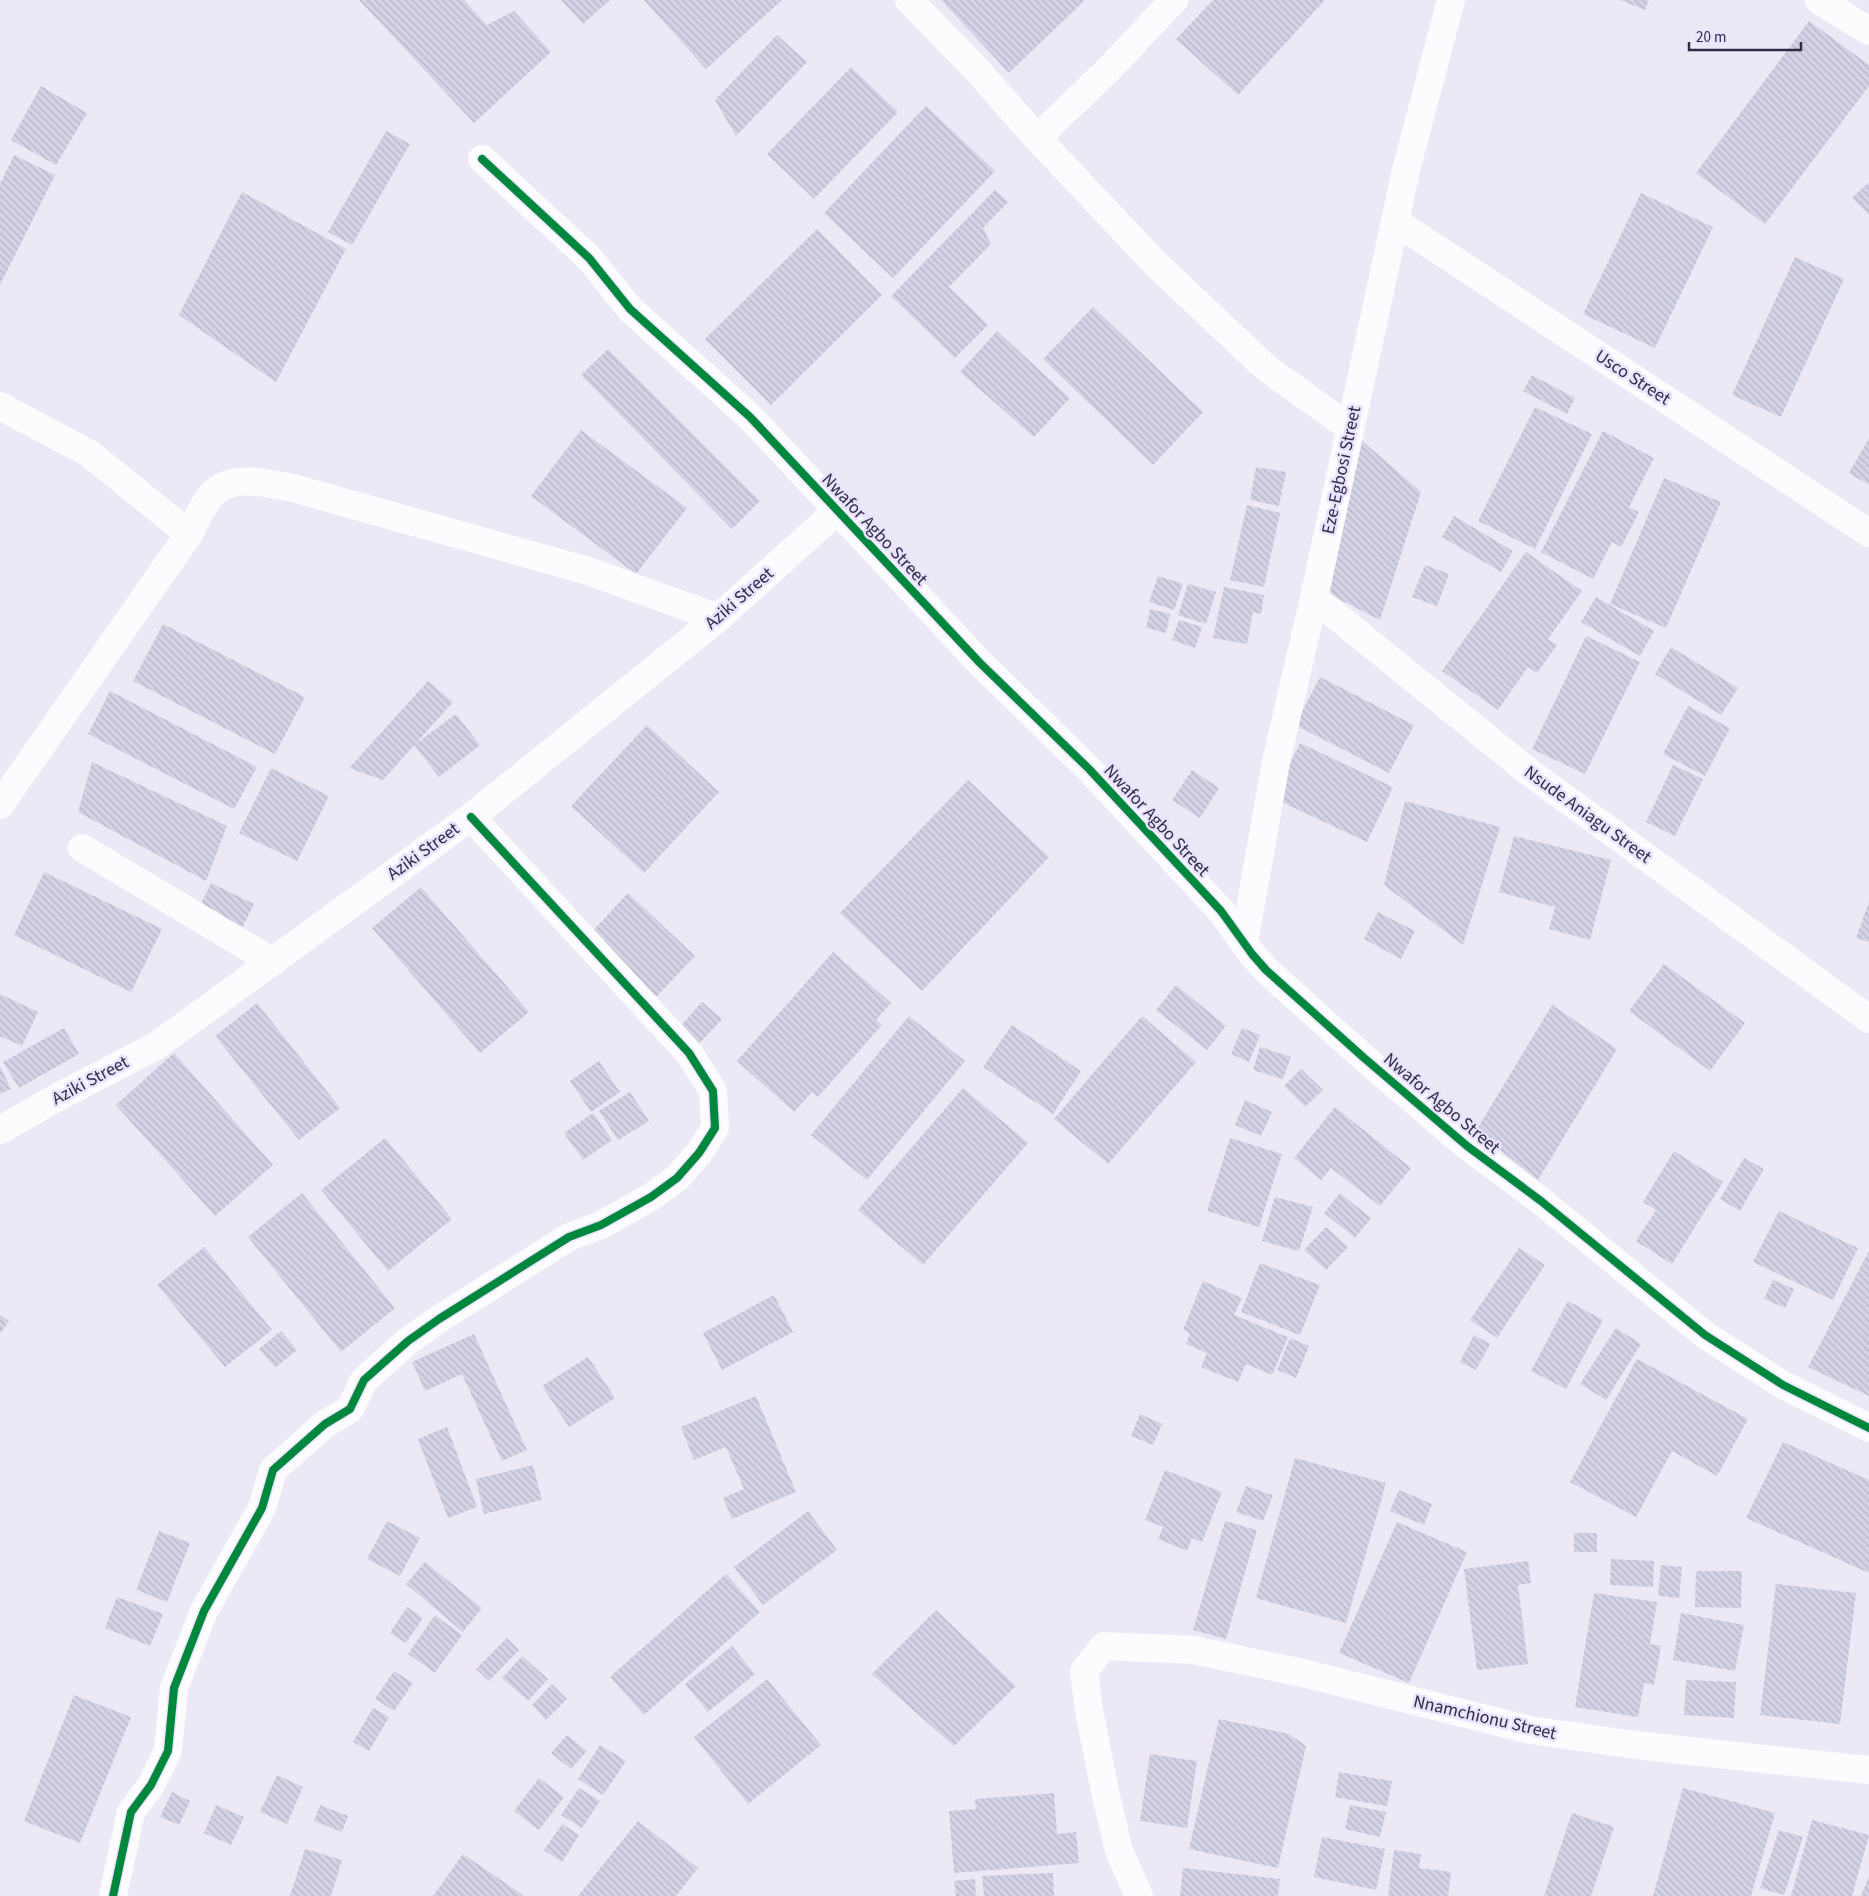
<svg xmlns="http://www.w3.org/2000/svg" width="1869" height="1896" viewBox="0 0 1869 1896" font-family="'Source Sans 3',sans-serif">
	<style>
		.building { fill: url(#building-back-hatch) }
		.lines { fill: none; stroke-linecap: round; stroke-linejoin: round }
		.minor { stroke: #fcfcfe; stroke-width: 28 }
		.cycleway-casing { stroke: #e9e2fc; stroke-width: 11 }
		.cycleway { stroke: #00873e; stroke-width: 8 }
		.labels { text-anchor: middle; stroke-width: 5; stroke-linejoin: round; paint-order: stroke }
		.street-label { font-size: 18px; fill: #332b44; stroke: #e9e2fc }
	</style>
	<defs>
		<pattern id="building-back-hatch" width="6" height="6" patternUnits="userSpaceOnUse" patternTransform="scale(1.25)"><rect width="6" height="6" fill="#d4d3e6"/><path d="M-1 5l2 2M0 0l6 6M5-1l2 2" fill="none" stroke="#b6b5c6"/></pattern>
	</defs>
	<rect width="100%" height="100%" fill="#ece8f6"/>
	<g class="building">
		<path d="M359,0h105l23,25 27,-14 37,41 -77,71z"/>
		<path d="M561,0h49l-27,24z"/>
		<path d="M644,0h138l-76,69z"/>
		<path d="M941,0h144l-76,73z"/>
		<path d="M1213,0h112l-87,95 -62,-56z"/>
		<path d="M1620,0h29l-4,10z"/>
		<path d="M1809,21l60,44v21l-104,138 -69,-51z"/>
		<path d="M777,35l30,27 -71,74 -21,-36z"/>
		<path d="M851,67l47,45 -84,87 -47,-45z"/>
		<path d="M41,86l46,27 -31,52 -45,-25z"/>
		<path d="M926,106l69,65 -102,107 -69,-65z"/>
		<path d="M386,131l24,13 -58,101 -24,-13z"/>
		<path d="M14,155l41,20 -55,110v-101z"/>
		<path d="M1869,182v33l-17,-17z"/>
		<path d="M995,190l13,12 -25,26 8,16 -42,43 39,38 -33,33 -64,-62z"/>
		<path d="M242,192l104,57 -70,133 -97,-67z"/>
		<path d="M1641,193l72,34 -58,121 -72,-34z"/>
		<path d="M817,229l65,66 -111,110 -66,-66z"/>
		<path d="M1795,257l49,22 -63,138 -49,-22z"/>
		<path d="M1093,307l110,105 -50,53 -110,-106z"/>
		<path d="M997,331l73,67 -36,39 -74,-65z"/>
		<path d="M608,349l152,152 -28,28 -151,-154z"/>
		<path d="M1532,375l43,23 -8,16 -44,-23z"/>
		<path d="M1535,407l57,27 -57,115 -57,-28z"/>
		<path d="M581,430l106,78 -51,66 -105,-78z"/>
		<path d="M1603,431l51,27 -25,49 10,5 -18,35 -9,-5 -19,37 -52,-27z"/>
		<path d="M1869,438v47l-20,-12z"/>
		<path d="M1360,439l61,53 -41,128 -59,-30z"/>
		<path d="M1256,467l30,5 -7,34 -29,-6z"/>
		<path d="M1664,478l57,24 -55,126 -56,-24z"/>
		<path d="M1247,505l33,8 -16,74 -34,-7z"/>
		<path d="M1454,516l59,35 -12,21 -59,-35z"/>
		<path d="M1526,552l56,39 -34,48 9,6 -20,28 -9,-6 -30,43 -56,-39z"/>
		<path d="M1425,565l24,9 -12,32 -25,-9z"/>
		<path d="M1158,576l25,8 -9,26 -25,-8z"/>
		<path d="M1188,584l28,8 -10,32 -28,-9z"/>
		<path d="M1224,587l40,8 -3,19 -8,-2 -6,32 -34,-6z"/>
		<path d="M1596,597l58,34 -14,25 -59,-34z"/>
		<path d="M1150,609l20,5 -4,19 -20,-5z"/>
		<path d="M1179,620l23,7 -7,21 -23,-8z"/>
		<path d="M163,624l142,73 -30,57 -142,-73z"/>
		<path d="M1586,636l54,26 -55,112 -53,-25z"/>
		<path d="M1671,647l67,41 -17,27 -66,-41z"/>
		<path d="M1320,677l94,48 -25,48 -94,-48z"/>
		<path d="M428,681l25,21 -70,78 -34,-12z"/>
		<path d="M110,691l147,76 -23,42 -146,-75z"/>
		<path d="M1688,706l42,22 -25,48 -42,-22z"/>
		<path d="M456,714l24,31 -41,32 -25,-32z"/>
		<path d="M647,725l72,67 -75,81 -73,-67z"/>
		<path d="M1300,743l93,44 -26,55 -94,-44z"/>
		<path d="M92,762l135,64 -21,55 -128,-69z"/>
		<path d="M1673,765l30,14 -28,57 -29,-14z"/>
		<path d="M271,768l58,28 -32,65 -58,-28z"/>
		<path d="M1192,770l27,18 -19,30 -28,-18z"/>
		<path d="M968,780l81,77 -127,134 -82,-78z"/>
		<path d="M1405,801l95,26 -37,118 -79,-60z"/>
		<path d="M1514,836l97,24 -21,80 -41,-11 6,-22 -56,-15z"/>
		<path d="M44,872l118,57 -31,63 -117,-57z"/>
		<path d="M211,883l43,21 -12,24 -43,-20z"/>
		<path d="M421,887l108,125 -49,41 -108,-125z"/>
		<path d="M628,893l67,63 -39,41 -67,-62z"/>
		<path d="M1869,902v40l-13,-4z"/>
		<path d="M1378,912l37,19 -14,28 -37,-20z"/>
		<path d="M833,952l58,51 -15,17 6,5 -64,72 -6,-5 -18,20 -57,-51z"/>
		<path d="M1664,964l81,59 -35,48 -81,-60z"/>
		<path d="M1176,985l50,41 -19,24 -51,-40z"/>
		<path d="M0,994l38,18 -16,34 -22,-10z"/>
		<path d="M702,1002l20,17 -24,26 -19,-17z"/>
		<path d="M257,1003l83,105 -41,32 -84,-104z"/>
		<path d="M1552,1005l65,44 -79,131 -62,-49z"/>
		<path d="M909,1016l56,45 -98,119 -56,-45z"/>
		<path d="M1142,1016l54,46 -88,102 -54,-45z"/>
		<path d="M1012,1025l69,46 -28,43 -70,-47z"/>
		<path d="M64,1028l15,26 -60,34 -16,-26z"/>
		<path d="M1242,1028l18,7 -11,27 -18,-8z"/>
		<path d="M1260,1047l31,10 -8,22 -30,-9z"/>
		<path d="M174,1053l99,112 -58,51 -99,-111z"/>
		<path d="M599,1061l21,31 -29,20 -21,-31z"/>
		<path d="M0,1066l11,23 -11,5z"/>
		<path d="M1301,1069l22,21 -18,17 -21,-21z"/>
		<path d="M963,1088l65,55 -105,122 -65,-55z"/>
		<path d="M630,1092l19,29 -31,19 -19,-29z"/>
		<path d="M1245,1100l27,12 -11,24 -26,-11z"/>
		<path d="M1335,1107l76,61 -31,38 -49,-38 -10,12 -27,-22z"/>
		<path d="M593,1113l19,27 -29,20 -19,-27z"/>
		<path d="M385,1138l67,81 -64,52 -67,-81z"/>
		<path d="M1230,1138l52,16 -23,73 -52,-16z"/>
		<path d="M1674,1151l49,31 -51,82 -36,-23 20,-31 -13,-8z"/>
		<path d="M1744,1158l20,11 -24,42 -20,-12z"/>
		<path d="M302,1193l93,115 -54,44 -93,-115z"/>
		<path d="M1340,1193l31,25 -16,20 -31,-25z"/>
		<path d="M1275,1197l38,10 -14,44 -37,-10z"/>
		<path d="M1779,1211l79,37 -25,52 -80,-38z"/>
		<path d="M1326,1227l22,20 -22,23 -22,-20z"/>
		<path d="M204,1247l68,83 -47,37 -68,-82z"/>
		<path d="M1519,1248l26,17 -48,73 -27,-18z"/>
		<path d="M1869,1251v145l-61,-29z"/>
		<path d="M1260,1263l60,22 -20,50 -59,-23z"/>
		<path d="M1773,1280l21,9 -9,19 -21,-9z"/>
		<path d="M1203,1281l39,17 -8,17 54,22 -16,38 -26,-11 -8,18 -37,-15 6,-14 -21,-9 4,-11 -7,-3z"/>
		<path d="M774,1295l19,37 -71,38 -19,-37z"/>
		<path d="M1568,1301l35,19 -37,69 -35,-18z"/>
		<path d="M0,1315l9,6 -9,13z"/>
		<path d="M1616,1328l25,16 -35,56 -26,-16z"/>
		<path d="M281,1331l16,19 -22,18 -16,-19z"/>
		<path d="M474,1334l53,116 -25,11 -40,-87 -37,17 -13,-29z"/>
		<path d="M1474,1335l16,9 -14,26 -16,-8z"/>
		<path d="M1290,1338l19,8 -13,32 -19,-8z"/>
		<path d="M588,1357l27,41 -46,29 -27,-41z"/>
		<path d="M1637,1359l111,60 -31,57 -45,-25 -36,66 -66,-35z"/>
		<path d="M756,1396l40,96 -64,27 -9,-21 21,-9 -18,-42 -32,13 -13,-33z"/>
		<path d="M1140,1414l22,10 -9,21 -22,-9z"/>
		<path d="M447,1427l30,80 -29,11 -30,-79z"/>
		<path d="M1783,1442l86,38v93l-123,-55z"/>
		<path d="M1295,1458l91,25 -40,140 -90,-25z"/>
		<path d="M533,1465l9,35 -58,14 -8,-35z"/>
		<path d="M1165,1470l57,22 -20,50 -10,-4 -5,13 -29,-12 5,-12 -18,-7z"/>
		<path d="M1246,1486l27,9 -10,26 -27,-9z"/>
		<path d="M1399,1490l33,14 -8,21 -34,-14z"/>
		<path d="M808,1511l29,39 -74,55 -29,-38z"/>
		<path d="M387,1521l33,17 -20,38 -33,-17z"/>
		<path d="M1225,1521l32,9 -31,109 -33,-9z"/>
		<path d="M1397,1522l70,30 -58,131 -70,-30z"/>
		<path d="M159,1531l31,12 -23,59 -31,-12z"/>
		<rect x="1574" y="1533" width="23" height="19"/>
		<path d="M1611,1559l43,2 -1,26 -43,-2z"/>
		<path d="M1528,1561l3,22 -13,2 10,79 -51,6 -13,-101z"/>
		<path d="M425,1562l57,46 -19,24 -57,-48z"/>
		<path d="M1661,1565l21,2 -3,31 -21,-2z"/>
		<path d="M1696,1571h46l-1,37 -46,-1z"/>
		<path d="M726,1574l34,38 -116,103 -34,-38z"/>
		<path d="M1776,1584l80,9 -16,131 -80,-9z"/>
		<path d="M1594,1593l63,9 -7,42 11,2 -7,39 -10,-2 -6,34 -63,-10z"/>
		<path d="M117,1597l46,17 -13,32 -45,-18z"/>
		<path d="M407,1607l16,11 -17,25 -16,-10z"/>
		<path d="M936,1610l80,76 -62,60 -82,-72z"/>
		<path d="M1681,1613l63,12 -9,46 -62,-11z"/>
		<path d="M435,1615l27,20 -27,38 -27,-19z"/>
		<path d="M507,1638l12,12 -30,31 -13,-12z"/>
		<path d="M732,1646l23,28 -47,38 -23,-28z"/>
		<path d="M522,1656l26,23 -20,22 -26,-23z"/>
		<path d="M394,1671l19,12 -19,28 -19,-12z"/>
		<path d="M767,1679l54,66 -73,59 -54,-67z"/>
		<path d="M1686,1680l50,2 -2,36 -50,-3z"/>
		<path d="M552,1684l15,15 -21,21 -14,-15z"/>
		<path d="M74,1695l57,22 -51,126 -56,-22z"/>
		<path d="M373,1708l16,9 -20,34 -16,-9z"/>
		<path d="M1219,1719l70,15 17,12 -28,122 -89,-19z"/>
		<path d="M567,1735l20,16 -16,18 -20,-16z"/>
		<path d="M600,1745l26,16 -23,34 -25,-16z"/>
		<path d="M1150,1754l47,7 -10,67 -47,-7z"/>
		<path d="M1339,1772l53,9 -5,25 -52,-9z"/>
		<path d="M277,1775l26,12 -16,37 -27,-12z"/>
		<path d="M539,1778l25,19 -25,33 -25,-19z"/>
		<path d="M579,1788l21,13 -18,27 -21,-13z"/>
		<path d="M1683,1788l92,25 -24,83h-98z"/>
		<path d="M172,1792l18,9 -11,24 -19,-8z"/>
		<path d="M1054,1793l3,41 19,-2 3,31 -125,10 -5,-62 27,-2 -1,-10z"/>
		<path d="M216,1805l28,12 -13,28 -27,-12z"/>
		<path d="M320,1805l28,11 -6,16 -28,-11z"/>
		<path d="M1350,1805l36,7 -6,25 -35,-8z"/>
		<path d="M1572,1813l42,14 -23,69h-47z"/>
		<path d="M1812,1820l57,15 -17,61h-61z"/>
		<path d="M638,1821l60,47 -22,28h-98z"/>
		<path d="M562,1824l17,11 -17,27 -18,-12z"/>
		<path d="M1779,1830l24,7 -19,58 -24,-7z"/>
		<path d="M1322,1837l63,12 -9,41 -62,-13z"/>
		<path d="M305,1849l37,11 -11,36h-41z"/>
		<path d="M1394,1850l27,4 -2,14 32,4 -3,24h-60z"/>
		<path d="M463,1854l61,42h-91z"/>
		<path d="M1183,1868l97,11 -2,17h-98z"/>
		<path d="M1053,1873l1,23h-70l-2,-20z"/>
		<path d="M1869,1876v20h-8z"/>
		<path d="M975,1879l1,17h-20l-2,-15z"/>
	</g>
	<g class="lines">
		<g class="minor">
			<path d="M909,0l67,69 61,69 118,125 110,104 85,61"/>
			<path d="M1819,0l50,31"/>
			<path d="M1037,138l73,-70 64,-68"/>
			<path d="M482,159l107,99 41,51 120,108 230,246 109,106 132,142 31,43 14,16 97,87 104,89 74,55 164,134 78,50 86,43"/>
			<path d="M1396,222l473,311"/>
			<path d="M0,406l90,48 99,80"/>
			<path d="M1314,598l215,174 340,247"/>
			<path d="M0,805l189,-271c5,-10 17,-34 24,-41 22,-20 54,-9 80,-5l295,83 130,47"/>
			<path d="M82,848l191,114"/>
			<path d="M1244,943l32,-181 38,-164 92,-428 45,-170"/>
			<path d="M0,1130l56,-32 100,-52 315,-229 247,-199 120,-108"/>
			<path d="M113,1896l18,-84 20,-27 17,-34 6,-63 30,-77 58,-103 11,-38 52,-46 25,-15 14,-29 44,-39 31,-22 130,-82 32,-12 50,-28 26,-19 22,-25 16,-25 -2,-37 -24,-38 -218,-236"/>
			<path d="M1139,1896l-20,-45 -14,-60 -16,-81 -5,-39 20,-25 89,4 110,23 227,57 113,16 226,24"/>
		</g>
		<g class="cycleway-casing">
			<g id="cycleway">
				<path d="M482,159l107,99 41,51 120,108 230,246 109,106 132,142 31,43 14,16 97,87 104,89 74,55 164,134 78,50 86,43"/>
				<path d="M113,1896l18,-84 20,-27 17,-34 6,-63 30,-77 58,-103 11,-38 52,-46 25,-15 14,-29 44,-39 31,-22 130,-82 32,-12 50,-28 26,-19 22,-25 16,-25 -2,-37 -24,-38 -218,-236"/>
			</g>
		</g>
		<use href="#cycleway" class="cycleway"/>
	</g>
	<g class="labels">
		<g class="street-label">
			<text transform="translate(1633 377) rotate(33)" y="6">Usco Street</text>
			<text transform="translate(1341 470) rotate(-78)" y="6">Eze-Egbosi Street</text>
			<text transform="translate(875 529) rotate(47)" y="6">Nwafor Agbo Street</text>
			<text transform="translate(739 598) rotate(-41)" y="6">Aziki Street</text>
			<text transform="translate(1588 814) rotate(36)" y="6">Nsude Aniagu Street</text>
			<text transform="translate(1157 820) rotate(47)" y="6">Nwafor Agbo Street</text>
			<text transform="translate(423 851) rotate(-36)" y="6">Aziki Street</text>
			<text transform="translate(90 1080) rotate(-28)" y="6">Aziki Street</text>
			<text transform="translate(1442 1103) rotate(40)" y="6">Nwafor Agbo Street</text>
			<text transform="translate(1485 1717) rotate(13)" y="6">Nnamchionu Street</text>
		</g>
	</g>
	<path d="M1689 42v8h112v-8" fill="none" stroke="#332b44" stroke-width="2.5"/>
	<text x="1696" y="42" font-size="15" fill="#332b44" stroke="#e9e2fc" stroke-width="4" paint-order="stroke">20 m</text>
</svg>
